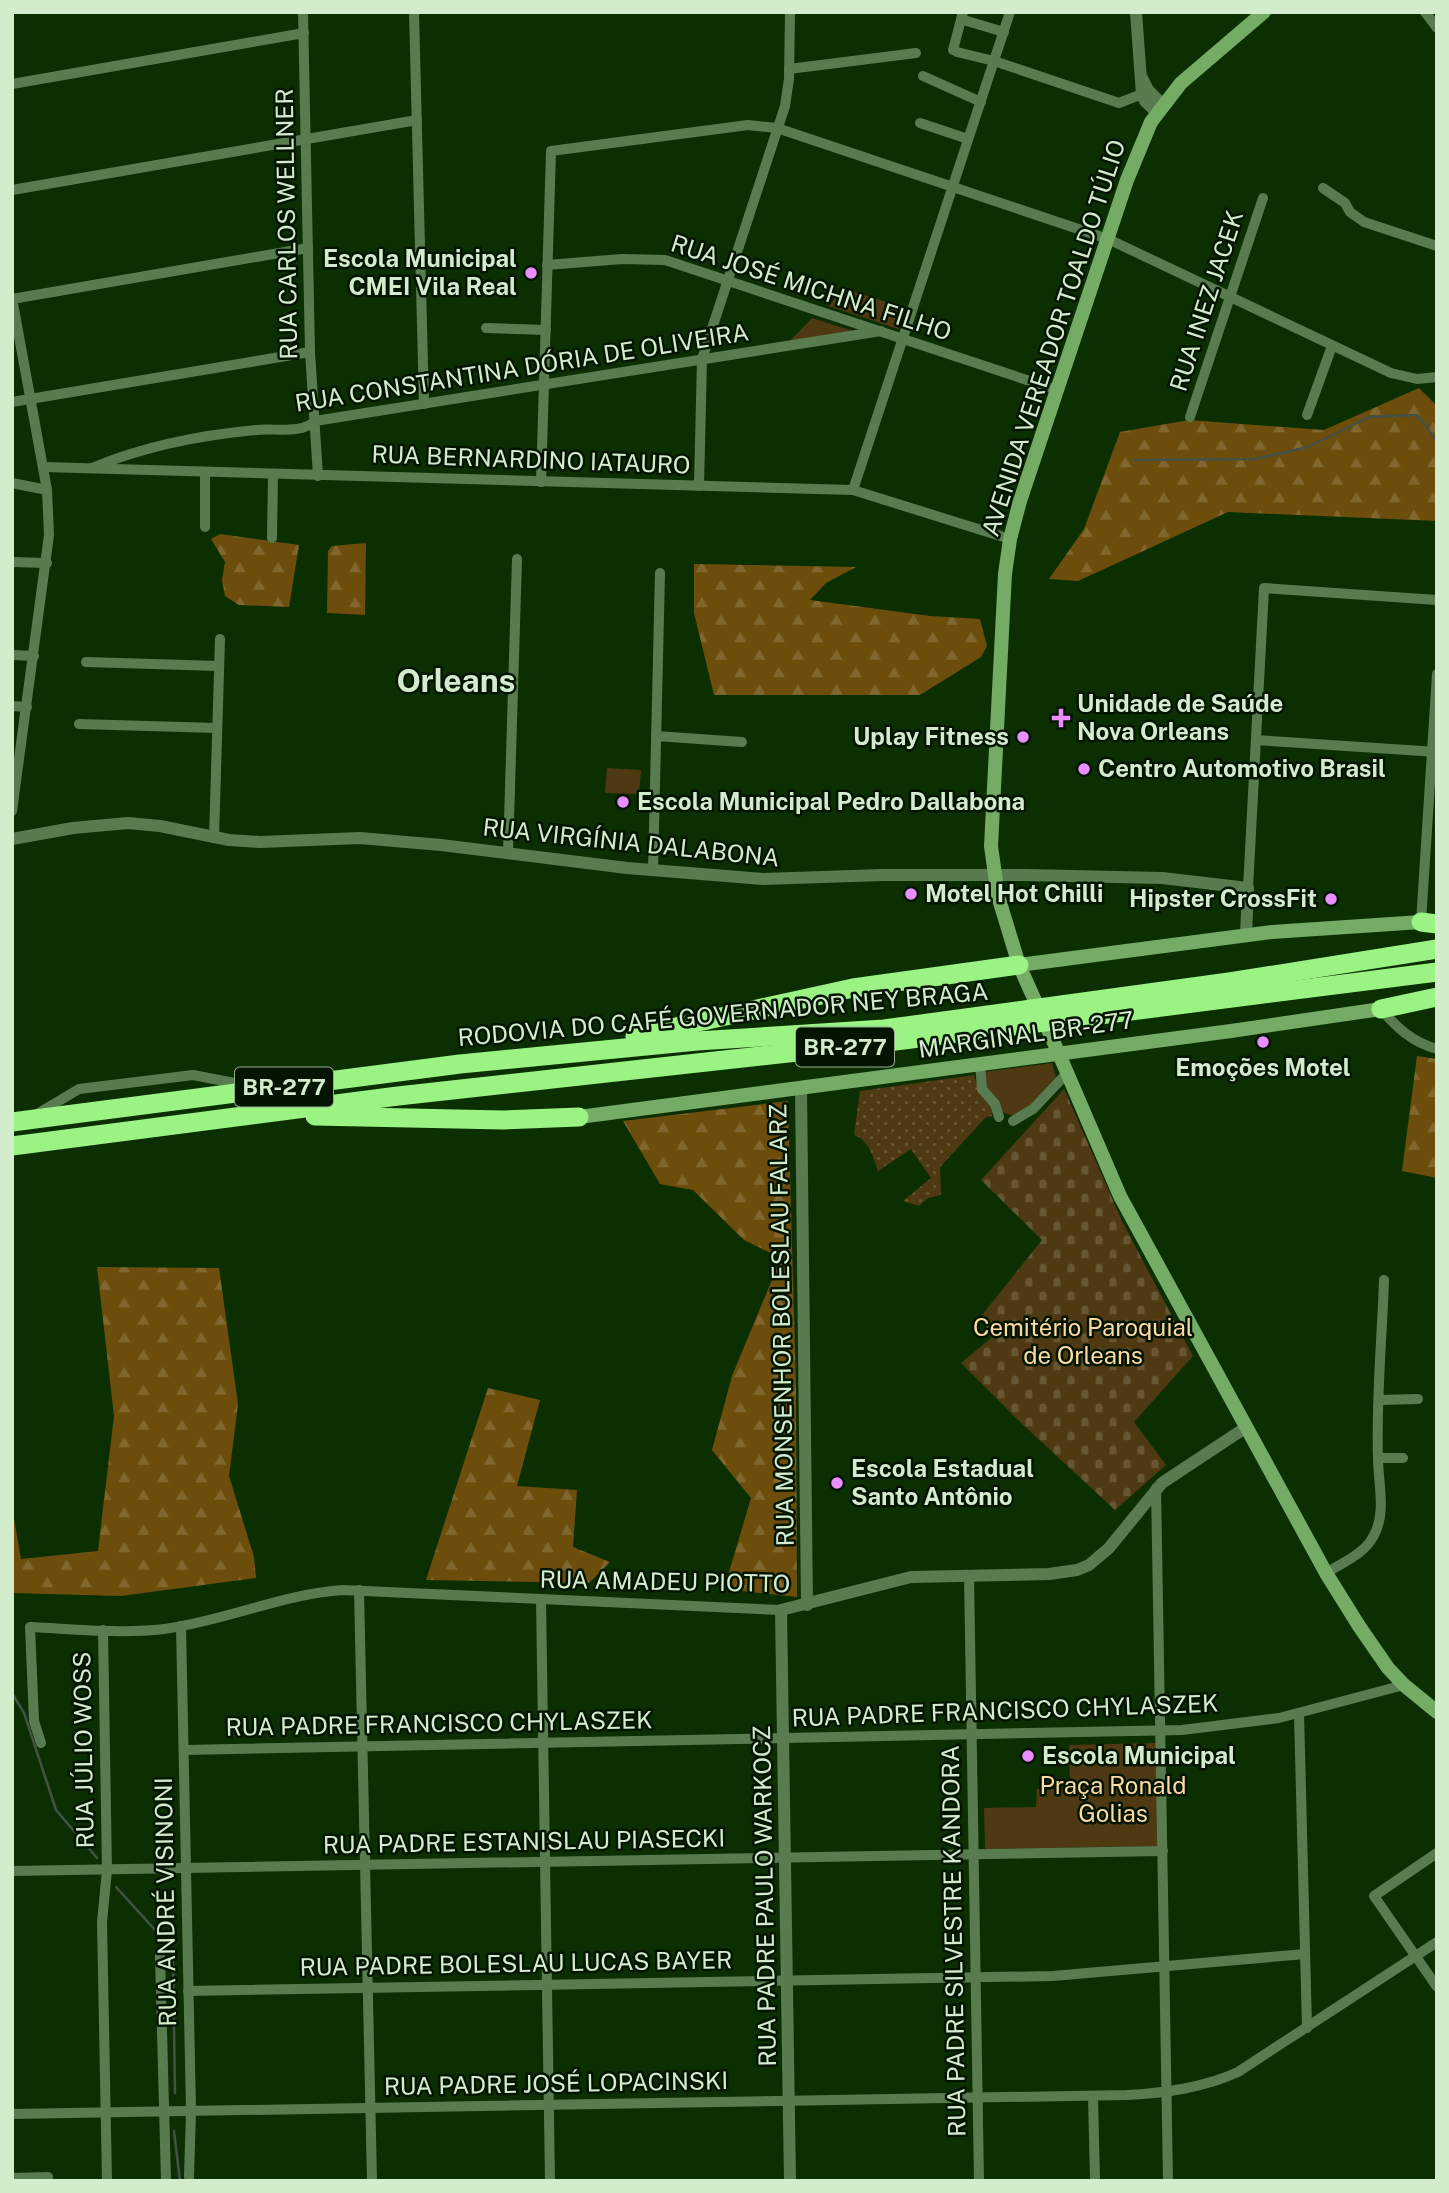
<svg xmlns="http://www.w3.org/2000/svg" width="1449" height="2193" viewBox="0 0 1449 2193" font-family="'Public Sans',sans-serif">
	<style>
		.grass { fill: url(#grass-dots) }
		.forest { fill: url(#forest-firs) }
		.cemetery { fill: url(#cemetery-stones) }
		.park { fill: #4e3912 }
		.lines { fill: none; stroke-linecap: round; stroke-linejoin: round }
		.stream { stroke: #415249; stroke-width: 2.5 }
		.minor { stroke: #597b50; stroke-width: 10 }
		.tertiary { stroke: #597b50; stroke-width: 12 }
		.secondary { stroke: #74ab65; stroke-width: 14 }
		.motorway { stroke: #9bf384; stroke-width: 19 }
		.poi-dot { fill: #e88eff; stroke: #031401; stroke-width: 2.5 }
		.labels { text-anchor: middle; stroke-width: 5; stroke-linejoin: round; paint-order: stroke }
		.shield { fill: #031401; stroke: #95ac8f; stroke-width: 2 }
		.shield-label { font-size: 23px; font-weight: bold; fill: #d3edcc }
		.street-label { font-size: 24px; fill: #d3edcc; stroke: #031401 }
		.poi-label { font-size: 24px; font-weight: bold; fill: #d3edcc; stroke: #031401; text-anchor: start }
		.park-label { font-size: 24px; fill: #fddaa1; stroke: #031401 }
		.district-label { font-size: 32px; font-weight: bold; fill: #d3edcc; stroke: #031401 }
	</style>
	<defs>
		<pattern id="grass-dots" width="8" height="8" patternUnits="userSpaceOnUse" patternTransform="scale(1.75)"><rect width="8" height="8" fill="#4e3912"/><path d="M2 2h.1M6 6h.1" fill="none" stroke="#675633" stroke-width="1.8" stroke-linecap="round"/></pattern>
		<pattern id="forest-firs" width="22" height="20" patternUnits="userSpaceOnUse" patternTransform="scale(1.75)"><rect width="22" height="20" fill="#6d4d0b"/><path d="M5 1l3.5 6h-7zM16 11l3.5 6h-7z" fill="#81672d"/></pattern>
		<pattern id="cemetery-stones" width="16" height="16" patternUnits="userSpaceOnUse" patternTransform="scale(1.75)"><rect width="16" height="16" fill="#4e3912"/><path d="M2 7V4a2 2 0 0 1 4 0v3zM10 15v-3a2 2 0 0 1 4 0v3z" fill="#675633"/></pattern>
	</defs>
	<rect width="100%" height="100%" fill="#0c2f02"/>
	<path class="grass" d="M974,1075l6,19 11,12 1,10 -6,1 -46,50 1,28 -13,3 -9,8 -16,-5 28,-23 -20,-29 -33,22c-5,-14 -8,-30 -24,-36l6,-44z"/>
	<g class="forest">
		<path d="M1419,388l18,18v115l-209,-9 -150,69 -29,-2 35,-50 36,-97 69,-12 135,10z"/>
		<path d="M220,534l79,11 -10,62 -50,-2 -14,-9 -3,-16 3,-18 -14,-23z"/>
		<path d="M366,543l-1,72 -38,-2 1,-62 4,-5z"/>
		<path d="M694,564l162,3 -30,16 -16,17 120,16 50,3 7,27 -6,11 -61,38h-206l-20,-82z"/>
		<path d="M1417,1056l20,3v119l-35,-7z"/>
		<path d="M788,1101l8,287 1,209 -73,-8 27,-91 -39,-48 20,-74 49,-118 -37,-18 -51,-50 -33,-6 -37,-63z"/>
		<path d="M97,1267l122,1 19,136 -9,72 25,81 2,21 -135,18 -109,-3v-86l9,52 77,-8 16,-135z"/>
		<path d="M488,1388l52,12 -23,86 60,4 -4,57 37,15 -21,21 -163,-3z"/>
	</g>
	<path class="cemetery" d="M1064,1089l58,132 71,135 -59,66 32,43 -51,45 -95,-88 -59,-59 30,-25 -9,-23 60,-75 -61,-60z"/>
	<g class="park">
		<path d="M843,288l62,20 -7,21 -69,-23z"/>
		<path d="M812,318l41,13 -65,12z"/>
		<path d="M607,768l34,2 -2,24 -34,-1z"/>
		<path d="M1052,1063l4,14 -28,30 -14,9 -12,-4 -17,-26 -1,-14z"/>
		<path d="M1156,1743l2,103 -173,3 -1,-41 52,-1 1,-18h33l-1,-44z"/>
	</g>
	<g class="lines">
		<g class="stream">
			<path d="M1135,460l120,-1 53,-12 61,-30 48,-2 20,26"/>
			<path d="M12,1693l12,20 32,97 41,48"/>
			<path d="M116,1887l40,44 17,31 2,131"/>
			<path d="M174,2131l6,50"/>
		</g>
		<g class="minor">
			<path d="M303,12l7,340 8,124"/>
			<path d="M414,12l10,392"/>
			<path d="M1425,12l12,16"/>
			<path d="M967,21l37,11"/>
			<path d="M953,50l10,-38"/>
			<path d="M957,52l37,9 125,42 23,-9"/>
			<path d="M789,69l127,-16"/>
			<path d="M923,76l58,26"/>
			<path d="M12,84l292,-51"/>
			<path d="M920,123l48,16"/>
			<path d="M1323,188l22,15 5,9 14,10 73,24"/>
			<path d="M12,190l405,-70"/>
			<path d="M547,265l75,-6 43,1 392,130"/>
			<path d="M12,298l35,192 2,45 -37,276"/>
			<path d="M12,299l296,-51"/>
			<path d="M486,328l60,2"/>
			<path d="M12,402l298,-50"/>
			<path d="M1307,415l25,-69"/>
			<path d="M1190,417l73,-219"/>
			<path d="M43,467l810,23 157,49"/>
			<path d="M92,468c53,-22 109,-33 165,-38 18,-2 45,4 58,-9l566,-90"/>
			<path d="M205,473v54"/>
			<path d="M541,482l10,-331 197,-26 29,3 331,111 283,134 26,6 20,-2"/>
			<path d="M12,483l35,7"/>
			<path d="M699,486l3,-127 83,-253 4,-27 1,-67"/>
			<path d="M853,490l157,-478"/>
			<path d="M272,538l1,-63"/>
			<path d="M12,562l35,1"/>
			<path d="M12,655l22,1"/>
			<path d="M86,662l133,4"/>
			<path d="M12,706l15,1"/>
			<path d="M79,724l138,4"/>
			<path d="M656,736l86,6"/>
			<path d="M1256,740l181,12"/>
			<path d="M214,838l6,-199"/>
			<path d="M508,853l9,-294"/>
			<path d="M653,870l7,-297"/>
			<path d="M1248,888l16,-300 173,12"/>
			<path d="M1421,922l16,-248"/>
			<path d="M1381,1009c16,19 31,33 56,40"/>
			<path d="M980,1064l2,25 13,15 4,13"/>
			<path d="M37,1114l42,-25 114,-14 57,11"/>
			<path d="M1013,1121l20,-12 35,-37"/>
			<path d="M1379,1400l39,-1"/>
			<path d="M1378,1458h25"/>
			<path d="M1156,1488l12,693"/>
			<path d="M1326,1573c16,-10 38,-19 47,-36 14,-23 5,-54 5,-79 -2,-59 4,-119 6,-178"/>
			<path d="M969,1575l10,606"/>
			<path d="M359,1590l13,591"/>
			<path d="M541,1600l9,581"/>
			<path d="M181,1626l10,485 -2,66"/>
			<path d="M103,1630l4,240 -5,52 5,259"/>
			<path d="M1299,1713l8,315"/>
			<path d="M41,1743l-7,-22 -4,-94c44,2 90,7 134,2 61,-8 118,-35 179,-39l438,20"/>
			<path d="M184,1750l998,-20 97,-12 125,-33"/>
			<path d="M1437,1853l-63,43 63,91"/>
			<path d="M12,1871l1151,-20"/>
			<path d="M160,1956l6,225"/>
			<path d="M188,1991l865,-15 252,-22"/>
			<path d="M1093,2096l2,85"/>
			<path d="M12,2114l1115,-19c38,-2 76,-7 111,-23l199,-130"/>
			<path d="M12,2178l36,-1"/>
		</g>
		<g class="tertiary">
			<path d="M1136,12l6,82 3,7 12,12"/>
			<path d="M1142,78l6,12 15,15"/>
			<path d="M12,839l61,-11 55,-5 32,3 69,14 31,2 100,-4 81,7 186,23 136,11 119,-4h144l136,3 86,10 -2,47"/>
			<path d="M801,1088l6,517"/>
			<path d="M790,2181l-9,-571 130,-33 138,-3 28,-4 12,-5 20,-17 53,-65 83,-55"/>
		</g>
		<g class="secondary">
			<path d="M1264,12l-83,71 -30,39 -24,58 -107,321 -10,38 -5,35 -14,272 7,50 21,69 40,89 61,142 206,377 33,53 29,42 16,17 33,27"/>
			<path d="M1019,965l253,-33 149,-10"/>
			<path d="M579,1117l652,-86 150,-22"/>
		</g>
		<g class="motorway">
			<path d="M1421,922l16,2"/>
			<path d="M1381,1009l56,-12"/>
			<path d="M635,1036l218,-48 166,-23"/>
			<path d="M315,1116l188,4 76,-3"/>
			<path d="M12,1122l448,-58 237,-23 187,-12 345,-47 208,-33"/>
			<path d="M12,1146l386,-50 490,-54 549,-70"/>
		</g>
	</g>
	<g class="poi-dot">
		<circle cx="531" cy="273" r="7"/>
		<path d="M1057.5 707.5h7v7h7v7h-7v7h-7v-7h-7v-7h7z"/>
		<circle cx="1023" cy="737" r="7"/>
		<circle cx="1084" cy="769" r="7"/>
		<circle cx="623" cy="802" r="7"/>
		<circle cx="911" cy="894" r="7"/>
		<circle cx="1331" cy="899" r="7"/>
		<circle cx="1263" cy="1042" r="7"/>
		<circle cx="837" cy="1483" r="7"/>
		<circle cx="1028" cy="1756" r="7"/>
	</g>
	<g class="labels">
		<g class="shield">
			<rect x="796" y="1027.5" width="98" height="39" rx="5"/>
			<rect x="235" y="1067.5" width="98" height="39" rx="5"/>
		</g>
		<g class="shield-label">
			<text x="845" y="1055">BR-277</text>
			<text x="284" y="1095">BR-277</text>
		</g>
		<g class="street-label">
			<text transform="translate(287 224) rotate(-91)" y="8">RUA CARLOS WELLNER</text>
			<text transform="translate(811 288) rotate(18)" y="8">RUA JOSÉ MICHNA FILHO</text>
			<text transform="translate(1207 301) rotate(-72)" y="8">RUA INEZ JACEK</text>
			<text transform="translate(1054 338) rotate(-72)" y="8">AVENIDA VEREADOR TOALDO TÚLIO</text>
			<text transform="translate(522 368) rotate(-9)" y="8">RUA CONSTANTINA DÓRIA DE OLIVEIRA</text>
			<text transform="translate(531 460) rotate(2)" y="8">RUA BERNARDINO IATAURO</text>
			<text transform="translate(631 843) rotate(6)" y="8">RUA VIRGÍNIA DALABONA</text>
			<text transform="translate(723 1015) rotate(-5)" y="8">RODOVIA DO CAFÉ GOVERNADOR NEY BRAGA</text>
			<text transform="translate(1026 1035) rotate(-8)" y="8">MARGINAL BR-277</text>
			<text transform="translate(782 1325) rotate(-91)" y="8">RUA MONSENHOR BOLESLAU FALARZ</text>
			<text transform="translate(665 1582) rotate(1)" y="8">RUA AMADEU PIOTTO</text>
			<text transform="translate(1005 1711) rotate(-2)" y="8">RUA PADRE FRANCISCO CHYLASZEK</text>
			<text transform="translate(439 1724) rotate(-1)" y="8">RUA PADRE FRANCISCO CHYLASZEK</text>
			<text transform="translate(84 1750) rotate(-91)" y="8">RUA JÚLIO WOSS</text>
			<text transform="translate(524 1842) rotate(-1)" y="8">RUA PADRE ESTANISLAU PIASECKI</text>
			<text transform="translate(765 1896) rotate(-91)" y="8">RUA PADRE PAULO WARKOCZ</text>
			<text transform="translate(166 1902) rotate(-91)" y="8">RUA ANDRÉ VISINONI</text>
			<text transform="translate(954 1941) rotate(-91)" y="8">RUA PADRE SILVESTRE KANDORA</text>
			<text transform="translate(516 1964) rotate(-1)" y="8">RUA PADRE BOLESLAU LUCAS BAYER</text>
			<text transform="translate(556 2084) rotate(-1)" y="8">RUA PADRE JOSÉ LOPACINSKI</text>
		</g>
		<g class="poi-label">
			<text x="517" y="267" text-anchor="end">Escola Municipal<tspan x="517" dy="28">CMEI Vila Real</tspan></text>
			<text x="1077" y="712">Unidade de Saúde<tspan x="1077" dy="28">Nova Orleans</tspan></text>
			<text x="1009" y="745" text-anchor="end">Uplay Fitness</text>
			<text x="1098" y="777">Centro Automotivo Brasil</text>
			<text x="637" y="810">Escola Municipal Pedro Dallabona</text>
			<text x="925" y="902">Motel Hot Chilli</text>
			<text x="1317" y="907" text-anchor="end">Hipster CrossFit</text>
			<text x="1263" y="1076" text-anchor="middle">Emoções Motel</text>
			<text x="851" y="1477">Escola Estadual<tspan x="851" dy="28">Santo Antônio</tspan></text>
			<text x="1042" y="1764">Escola Municipal</text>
		</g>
		<g class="park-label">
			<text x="1083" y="1336">Cemitério Paroquial<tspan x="1083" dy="28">de Orleans</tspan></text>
			<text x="1113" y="1794">Praça Ronald<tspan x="1113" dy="28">Golias</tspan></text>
		</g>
		<g class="district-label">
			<text x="456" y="692">Orleans</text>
		</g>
	</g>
	<rect width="1449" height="2193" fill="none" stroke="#d3edcc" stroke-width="28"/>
</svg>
